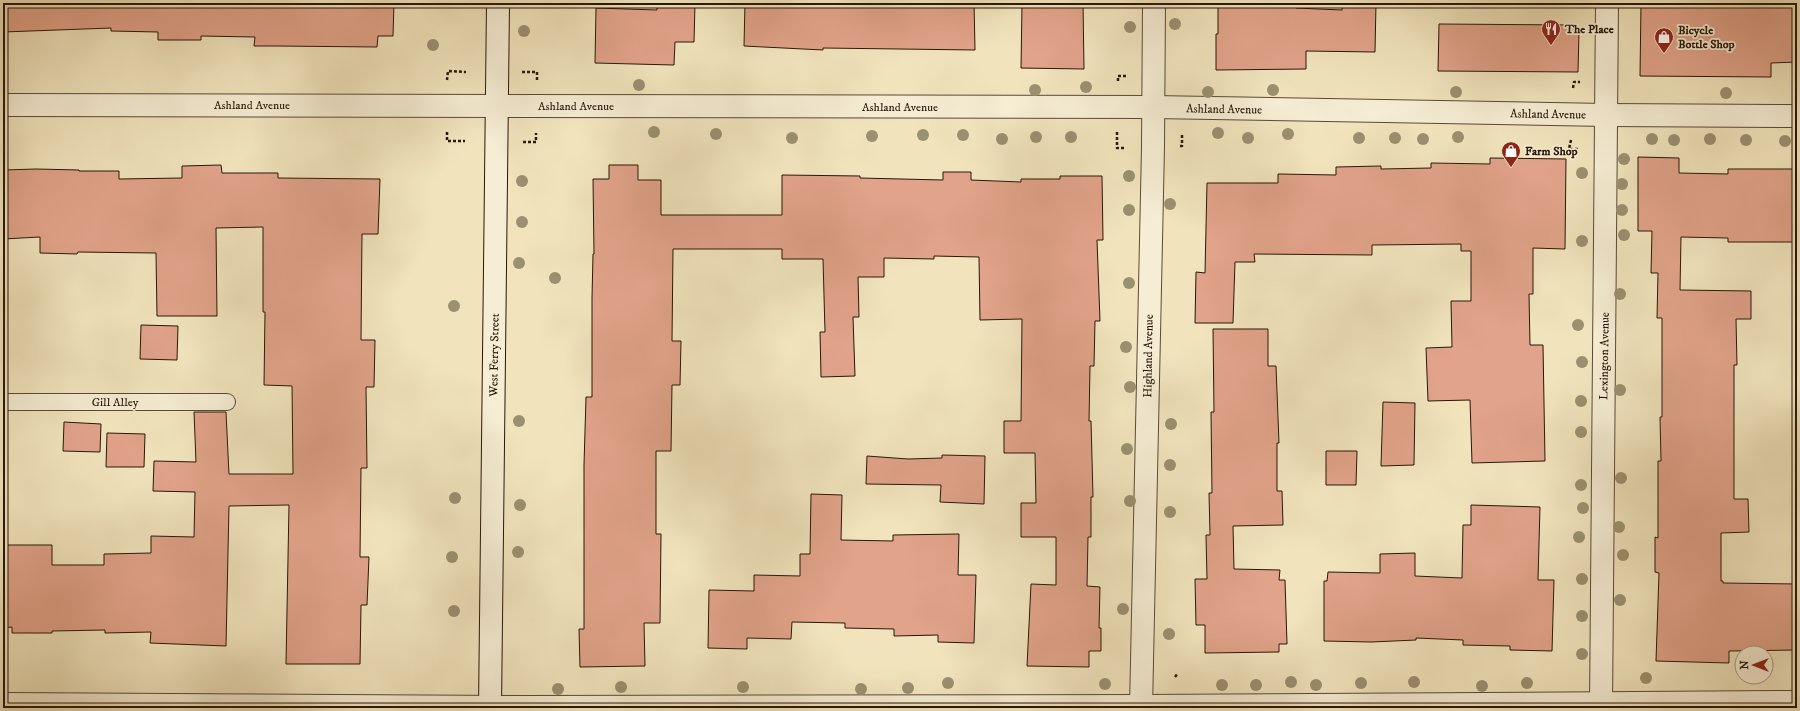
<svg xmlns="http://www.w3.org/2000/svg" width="1800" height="711" viewBox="0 0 1800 711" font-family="'IM FELL DW Pica',serif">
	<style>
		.building { fill: #e1a38a; stroke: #281708 }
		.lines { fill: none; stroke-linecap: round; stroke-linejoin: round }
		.lane-casing { stroke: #5a4a35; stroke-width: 18 }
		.street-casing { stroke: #5a4a35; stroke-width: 24 }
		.secondary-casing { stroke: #281708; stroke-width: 24 }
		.path { stroke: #281708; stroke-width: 2.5; stroke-dasharray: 3 2; stroke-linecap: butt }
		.lane { stroke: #f6edd4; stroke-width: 16 }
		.street { stroke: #f6edd4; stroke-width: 22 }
		.secondary { stroke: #f6edd4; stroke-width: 22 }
		.tree { fill: #9b9070 }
		.labels { text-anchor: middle; stroke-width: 3.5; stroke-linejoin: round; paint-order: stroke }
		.poi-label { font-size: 12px; font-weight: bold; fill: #281708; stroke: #f6edd4; text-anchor: start }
		.street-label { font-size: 12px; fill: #281708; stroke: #f6edd4 }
	</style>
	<rect width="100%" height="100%" fill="#f1e4bd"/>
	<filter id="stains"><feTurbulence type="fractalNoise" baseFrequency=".005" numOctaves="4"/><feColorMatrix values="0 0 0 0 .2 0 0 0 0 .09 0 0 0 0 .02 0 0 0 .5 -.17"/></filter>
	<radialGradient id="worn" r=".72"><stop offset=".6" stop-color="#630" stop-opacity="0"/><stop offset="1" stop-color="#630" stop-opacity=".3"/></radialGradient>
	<g class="building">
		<path d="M3,3h391l-1,33h-15l-1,11 -100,-1h-23l1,-9 -54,-1v4h-43v-8l-47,-1v-3l-108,4z"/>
		<path d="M657,3h38l-1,39h-19l-1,23 -79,-2 1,-55 61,2z"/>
		<path d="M745,3h229l1,47 -152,-2v2l-79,-4z"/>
		<path d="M1022,3h61l1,66 -63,-1z"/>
		<path d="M1218,3h78v5l46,2v-7h34l-1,49 -69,-1v18l-90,1v-36h2z"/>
		<path d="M1641,3h156v59l-26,1v14l-131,-1z"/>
		<path d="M1439,24l133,1 7,7 -1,40 -140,-1z"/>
		<path d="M1638,157l41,1v15l49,1v-5h69v73h-69v-4l-47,-1 -1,53 71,1v28h-15l1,46h-3v134h14l1,33 -28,1v48h2v2l74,1v66l-68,1v12l-73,-2 3,-88 -4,-1v-35l3,1v-77h3l-1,-44h2v-99h-5l1,-45h-7l1,-42h-14z"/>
		<path d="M1490,158l76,1 -1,90 -32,-1v46h-4l1,51h13l2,116 -73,2 -2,-63 -42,1 -2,-53 26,-1 -1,-46h20v-50h-10v-7l-89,1v10l-118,-1 1,8h-20l-2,61h-38l1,-51 9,1 2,-90h71v-9l58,1v-8l45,-1v3l50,-1v-5l59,1z"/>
		<path d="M221,165l1,8h56v5l102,1 -2,55h-16l-1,106h14l-1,47h-8l1,81h-6l-1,89h9l-2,48h-6l-1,59h-74l3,-159 -60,1 -3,140 -76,-3 1,-11 -46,1v-3l-53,1v2h-40v-6l-9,1v-83h49v20h52v-11l47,-1v-17l43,1 1,-45 -42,-1 1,-30 42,1 -2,-50h32l3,62h64l-1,-88 -28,-1 1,-73h-2v-85l-47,1 1,88h-60l-1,-63 -78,-1 -1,2 -37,-1v-16l-37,2v-69l33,-1 43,1v1h40v8l63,-1v-12z"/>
		<path d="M609,165h29v15h23v35h121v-40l78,1v2l83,2v-8h28v8l50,2v-3h39v-3h42l1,64h-6l3,81h-5l-1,45h-4l-1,55h2l2,76h-2v40h-3l-1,49 13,1 -1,41h2v23h-12v16l-62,-1 4,-82 25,1v-48h-35v-34h15l-1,-50h-31v-32h17l1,-102 -42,1 -1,-63 -45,-1v3l-50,-1v19h-26l1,40h-6l2,59 -34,1 -1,-45h5l-2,-73h-41v-10h-109l-1,92h9l-1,44h-8l-1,66h-15v83h5l-1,89h-16l1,43 -65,1 -1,-38h5v-164l2,-68h6v-99l1,-44h1l-1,-75h16z"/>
		<path d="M141,325l37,1 -1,34 -37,-1z"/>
		<path d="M1213,329h55v37h8l3,77h-2v48h5l1,34 -50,1 1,43 46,1 -1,10h6l2,64h-8v8l-74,1v-28h-9l-1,-46h12l-1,-44h4l-1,-42h3l-1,-81h3z"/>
		<path d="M1383,402l32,1 -1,62 -33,1z"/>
		<path d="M64,422l37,2 -1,28 -37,-1z"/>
		<path d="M107,433l38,1 -1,33h-38z"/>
		<path d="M1326,451h31l-1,34h-30z"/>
		<path d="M942,455l43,1 -1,48 -44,-2 1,-17 -75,-1 1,-28 41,3 34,-1z"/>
		<path d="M811,494l31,1 -1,45 52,1v-6l66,-1 -1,41h18l-2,68 -36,-1v-7l-44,1v-7l-49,-1v-5l-53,-1 -1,17 -44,-1v11l-39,-1 1,-58 45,1v-16l46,1v-22h10z"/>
		<path d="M1471,505l69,2 -2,73h16l-2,71 -42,-1v-4l-47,-1v-5l-47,-2v2l-45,2 -47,-1v-60h3l1,-9 52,1v-19l35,-1v23l47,2 1,-53h8z"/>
	</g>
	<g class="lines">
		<g class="lane-casing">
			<path id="lane" d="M3,402h224"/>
		</g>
		<g class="street-casing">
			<g id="street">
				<path d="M3,105l1150,2 453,8 191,1"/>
				<path d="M3,704l525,3 613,-1 656,-4"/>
				<path d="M1141,708l12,-561 1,-144"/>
				<path d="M1601,708l6,-705"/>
			</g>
		</g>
		<g class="secondary-casing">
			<path id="secondary" d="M490,708l8,-705"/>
		</g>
		<g class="path">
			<path d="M522,72h15v8"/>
			<path d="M447,80l1,-9 18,1"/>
			<path d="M1118,81v-5h9"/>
			<path d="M1573,88l1,-6h6"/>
			<path d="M447,132v9h18"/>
			<path d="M1117,132v16h9"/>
			<path d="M1571,140l-2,9h10"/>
			<path d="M523,142h13v-9"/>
			<path d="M1180,146h2v-11"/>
			<path d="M1175,677l3,-4"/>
		</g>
		<use href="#lane" class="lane"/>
		<use href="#street" class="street"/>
		<use href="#secondary" class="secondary"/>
	</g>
	<g class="tree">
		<circle cx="1175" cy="24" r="6"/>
		<circle cx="1130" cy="27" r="6"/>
		<circle cx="524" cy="31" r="6"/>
		<circle cx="433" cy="45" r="6"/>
		<circle cx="639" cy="85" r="6"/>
		<circle cx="1086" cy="87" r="6"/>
		<circle cx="1035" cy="90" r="6"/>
		<circle cx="1273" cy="90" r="6"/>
		<circle cx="1208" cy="92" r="6"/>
		<circle cx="1456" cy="92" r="6"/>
		<circle cx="1726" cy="93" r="6"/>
		<circle cx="654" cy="132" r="6"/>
		<circle cx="1218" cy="133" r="6"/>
		<circle cx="716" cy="134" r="6"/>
		<circle cx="1288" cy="134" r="6"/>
		<circle cx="923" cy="135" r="6"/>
		<circle cx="963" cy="135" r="6"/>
		<circle cx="872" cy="136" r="6"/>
		<circle cx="1036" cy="137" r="6"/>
		<circle cx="1071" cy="137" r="6"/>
		<circle cx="1458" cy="137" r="6"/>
		<circle cx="792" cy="138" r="6"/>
		<circle cx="1248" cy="138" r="6"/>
		<circle cx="1359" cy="138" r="6"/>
		<circle cx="1395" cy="138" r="6"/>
		<circle cx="1002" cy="139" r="6"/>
		<circle cx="1423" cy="139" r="6"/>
		<circle cx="1652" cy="139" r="6"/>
		<circle cx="1710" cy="139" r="6"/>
		<circle cx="1674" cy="140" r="6"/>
		<circle cx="1746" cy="140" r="6"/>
		<circle cx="1785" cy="141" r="6"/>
		<circle cx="1624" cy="159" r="6"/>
		<circle cx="1582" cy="173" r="6"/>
		<circle cx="1129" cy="176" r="6"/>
		<circle cx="522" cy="181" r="6"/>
		<circle cx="1622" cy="184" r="6"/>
		<circle cx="1170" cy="204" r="6"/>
		<circle cx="1129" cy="210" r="6"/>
		<circle cx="1622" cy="210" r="6"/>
		<circle cx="522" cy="222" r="6"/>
		<circle cx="1624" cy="235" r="6"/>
		<circle cx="1582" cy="241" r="6"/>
		<circle cx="519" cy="263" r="6"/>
		<circle cx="555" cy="278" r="6"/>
		<circle cx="1129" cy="283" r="6"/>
		<circle cx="1620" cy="294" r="6"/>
		<circle cx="454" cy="306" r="6"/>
		<circle cx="1578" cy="325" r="6"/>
		<circle cx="1126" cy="347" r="6"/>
		<circle cx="1582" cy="362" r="6"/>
		<circle cx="1130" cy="387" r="6"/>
		<circle cx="1620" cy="390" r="6"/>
		<circle cx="1581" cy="401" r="6"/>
		<circle cx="519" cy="421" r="6"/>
		<circle cx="1171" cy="424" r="6"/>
		<circle cx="1581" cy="432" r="6"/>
		<circle cx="1127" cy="449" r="6"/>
		<circle cx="1170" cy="465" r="6"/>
		<circle cx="1621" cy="478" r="6"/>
		<circle cx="1581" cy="485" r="6"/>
		<circle cx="455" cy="498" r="6"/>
		<circle cx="1130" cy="501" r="6"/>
		<circle cx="520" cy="505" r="6"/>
		<circle cx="1583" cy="508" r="6"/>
		<circle cx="1170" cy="512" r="6"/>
		<circle cx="1619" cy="527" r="6"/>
		<circle cx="1579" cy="537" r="6"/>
		<circle cx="518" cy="552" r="6"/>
		<circle cx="1623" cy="555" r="6"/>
		<circle cx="452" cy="557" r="6"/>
		<circle cx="1582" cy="579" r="6"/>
		<circle cx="1620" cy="600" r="6"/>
		<circle cx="1123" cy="609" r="6"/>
		<circle cx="454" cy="611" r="6"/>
		<circle cx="1582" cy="616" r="6"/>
		<circle cx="1169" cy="634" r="6"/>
		<circle cx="1582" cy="654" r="6"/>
		<circle cx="1646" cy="678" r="6"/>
		<circle cx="1291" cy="682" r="6"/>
		<circle cx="1414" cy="682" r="6"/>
		<circle cx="948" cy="683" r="6"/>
		<circle cx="1361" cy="683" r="6"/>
		<circle cx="1527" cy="683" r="6"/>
		<circle cx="1105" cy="684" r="6"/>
		<circle cx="1222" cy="685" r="6"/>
		<circle cx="1256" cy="685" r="6"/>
		<circle cx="1316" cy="685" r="6"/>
		<circle cx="1482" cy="686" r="6"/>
		<circle cx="621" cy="687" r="6"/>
		<circle cx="743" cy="687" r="6"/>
		<circle cx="908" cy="688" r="6"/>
		<circle cx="558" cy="689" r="6"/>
		<circle cx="861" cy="689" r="6"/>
	</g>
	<defs>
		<g id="restaurant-pin" transform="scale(1)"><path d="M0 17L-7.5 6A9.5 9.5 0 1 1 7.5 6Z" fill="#8f2418" stroke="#f6edd4"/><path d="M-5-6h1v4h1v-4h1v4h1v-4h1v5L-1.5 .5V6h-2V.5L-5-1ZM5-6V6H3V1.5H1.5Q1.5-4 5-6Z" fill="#fff"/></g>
		<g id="shop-pin" transform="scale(1)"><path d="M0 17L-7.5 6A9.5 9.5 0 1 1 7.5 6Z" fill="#8f2418" stroke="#f6edd4"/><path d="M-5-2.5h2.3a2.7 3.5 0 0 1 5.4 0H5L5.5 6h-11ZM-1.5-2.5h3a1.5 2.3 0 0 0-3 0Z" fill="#fff"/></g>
	</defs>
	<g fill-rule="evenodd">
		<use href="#restaurant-pin" x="1551" y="29"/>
		<use href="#shop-pin" x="1664" y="37"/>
		<use href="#shop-pin" x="1511" y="151"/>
	</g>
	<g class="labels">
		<g class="poi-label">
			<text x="1565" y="33">The Place</text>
			<text x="1678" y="34">Bicycle<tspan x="1678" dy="14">Bottle Shop</tspan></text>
			<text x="1525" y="155">Farm Shop</text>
		</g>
		<g class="street-label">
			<text x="252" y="109">Ashland Avenue</text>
			<text x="576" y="110">Ashland Avenue</text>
			<text x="900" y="111">Ashland Avenue</text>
			<text transform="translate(1224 109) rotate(1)" y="4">Ashland Avenue</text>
			<text transform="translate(1548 114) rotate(1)" y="4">Ashland Avenue</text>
			<text transform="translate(494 355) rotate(-89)" y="4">West Ferry Street</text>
			<text transform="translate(1148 356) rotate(-89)" y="4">Highland Avenue</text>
			<text transform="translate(1604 356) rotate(-89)" y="4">Lexington Avenue</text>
			<text x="115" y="406">Gill Alley</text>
		</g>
	</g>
	<rect width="1800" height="711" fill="none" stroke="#f1e4bd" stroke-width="16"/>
	<rect x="4" y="4" width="1792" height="703" fill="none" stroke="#281708" stroke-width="2"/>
	<rect x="8" y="8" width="1784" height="695" fill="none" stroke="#281708"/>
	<g transform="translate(1754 665) rotate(270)"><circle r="19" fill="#f6edd4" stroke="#a49782"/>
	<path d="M0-3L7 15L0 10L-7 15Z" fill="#8f2418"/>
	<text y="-6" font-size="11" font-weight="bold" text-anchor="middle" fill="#281708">N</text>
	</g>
	<rect width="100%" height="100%" filter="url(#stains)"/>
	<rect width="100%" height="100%" fill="url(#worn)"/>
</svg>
